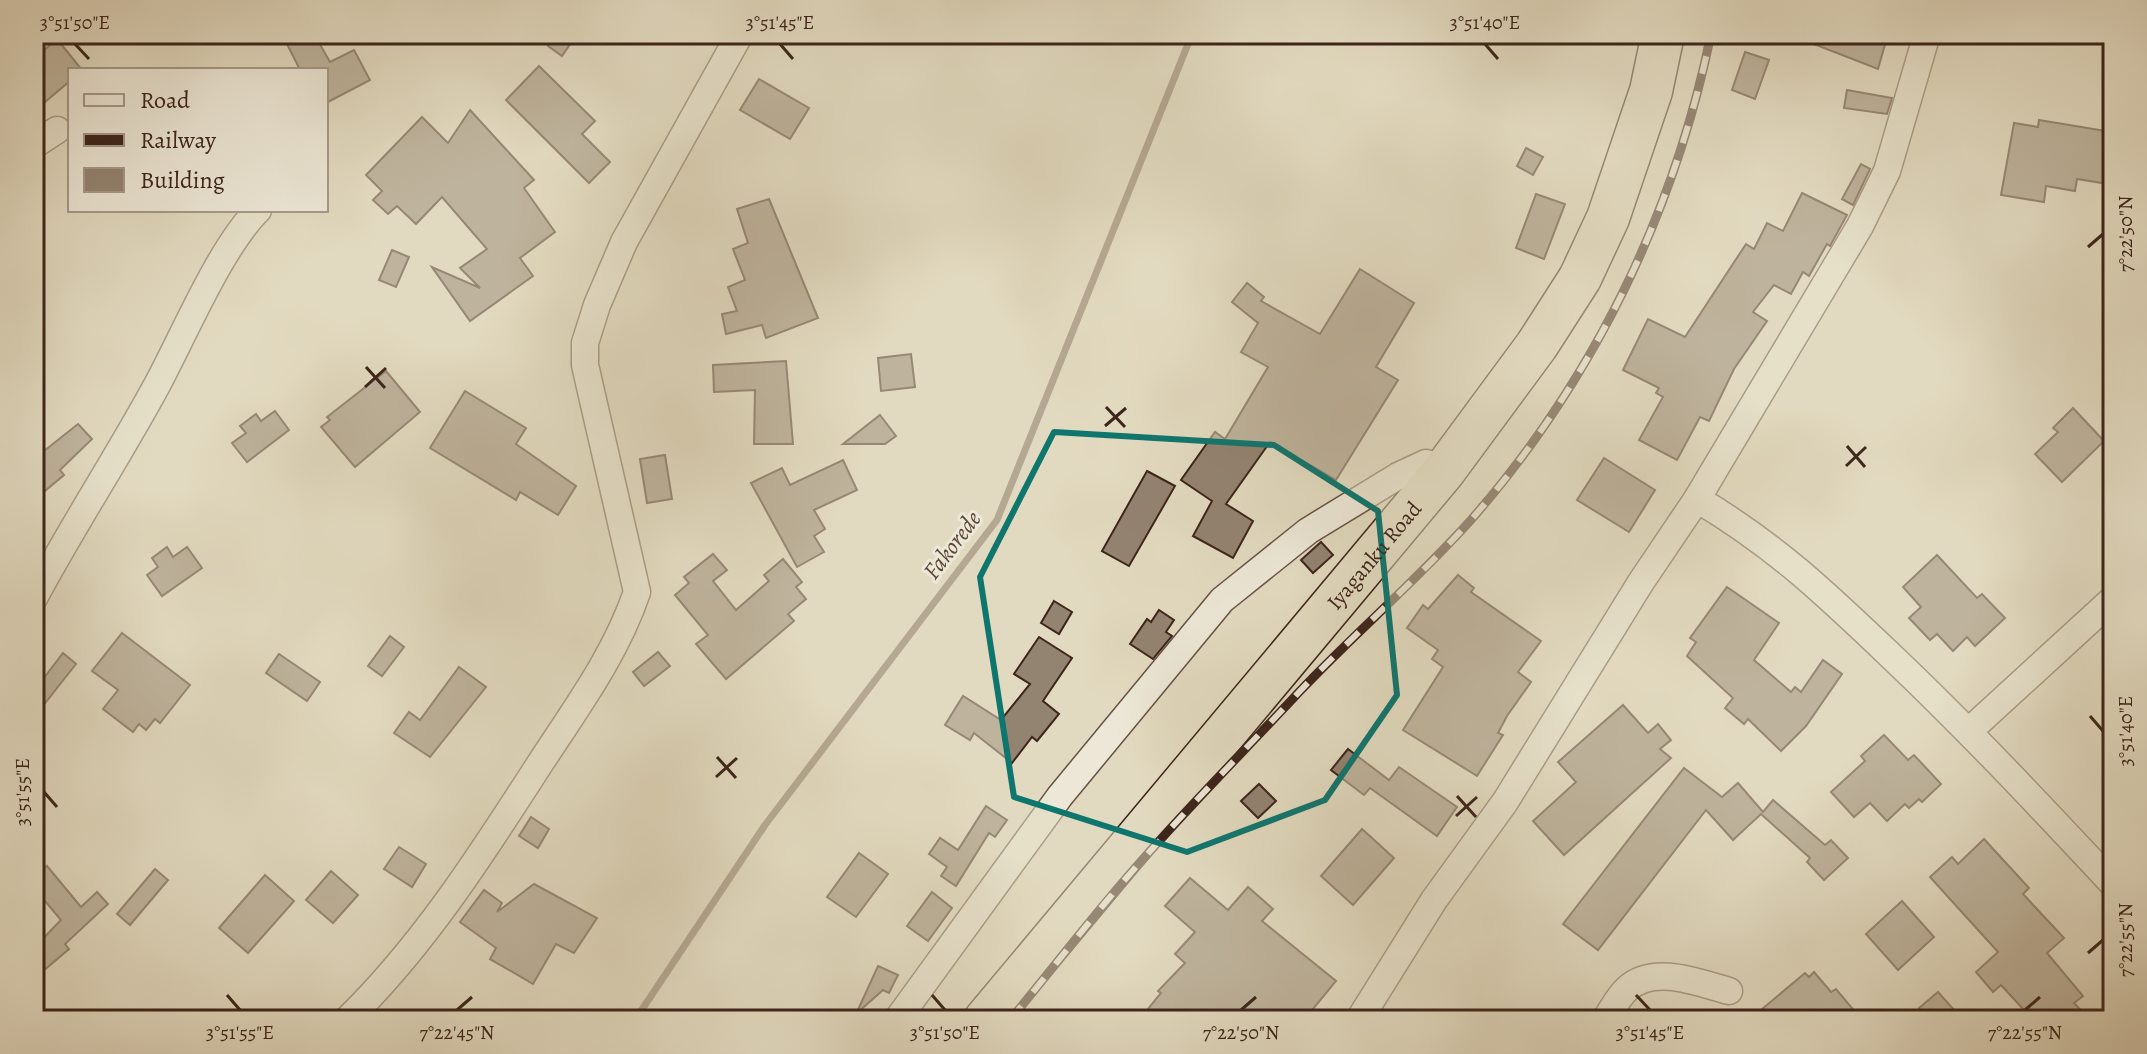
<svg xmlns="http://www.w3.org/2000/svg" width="2147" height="1054" viewBox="0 0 2147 1054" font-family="Alegreya,serif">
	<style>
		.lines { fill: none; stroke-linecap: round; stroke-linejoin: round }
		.stream { stroke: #7e6c5c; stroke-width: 7 }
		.building { fill: #938371; stroke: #3d251b; stroke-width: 2 }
		.minor-casing { stroke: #665244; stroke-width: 29 }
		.trunk-casing { stroke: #3d251b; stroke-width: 45 }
		.minor { stroke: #ece7d6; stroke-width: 26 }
		.trunk { stroke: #e2dac0; stroke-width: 42 }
		.rail-casing { stroke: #3d251b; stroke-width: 9 }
		.rail { stroke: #ece7d6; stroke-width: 6; stroke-dasharray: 18; stroke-linecap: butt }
		.marked { fill: none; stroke: #0f766e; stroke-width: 6; stroke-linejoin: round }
		.ticks { fill: none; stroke: #3d251b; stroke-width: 3 }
		.labels { text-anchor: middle; stroke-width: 6; stroke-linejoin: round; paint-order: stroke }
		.street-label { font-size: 22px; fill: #3d251b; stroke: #ece7d6 }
		.water-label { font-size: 24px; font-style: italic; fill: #5e493c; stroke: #ece7d6 }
		.neatline { fill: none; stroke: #3d251b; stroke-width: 3 }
		.ticks-label { font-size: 20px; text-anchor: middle; fill: #3d251b }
	</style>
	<rect width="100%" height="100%" fill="#e2dac0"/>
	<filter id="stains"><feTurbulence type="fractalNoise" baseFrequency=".0025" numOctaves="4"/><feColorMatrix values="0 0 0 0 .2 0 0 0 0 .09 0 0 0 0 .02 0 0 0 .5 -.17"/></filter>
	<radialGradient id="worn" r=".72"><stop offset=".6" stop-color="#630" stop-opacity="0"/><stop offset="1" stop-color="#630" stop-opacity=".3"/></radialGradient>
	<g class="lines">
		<path class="stream" d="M635,1020l130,-195 232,-305 195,-486"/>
	</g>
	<g class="building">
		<path d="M282,34h32l16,28 24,-12 16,30 -44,23v-33h-26z"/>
		<path d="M556,34h21l-15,22 -14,-10z"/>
		<path d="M1788,34h100l-10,35z"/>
		<path d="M57,39l25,31h-12v11l-36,30v-52z"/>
		<path d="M1745,52l24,8 -14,39 -23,-9z"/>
		<path d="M539,66l56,55 -13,13 28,28 -21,21 -83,-83z"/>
		<path d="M759,79l50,29 -19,31 -50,-29z"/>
		<path d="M1847,90l45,8 -5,16 -43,-6z"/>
		<path d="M470,110l64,70 -10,8 31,44 -35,26 13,18 -63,45 -38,-54 48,21 -20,-20 27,-19 -45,-52 -26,27 -19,-18 -9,8 -15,-14 9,-9 -16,-16 56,-58 26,26z"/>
		<path d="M2039,120l73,12 -5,22 6,4 -5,26 -31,-5 -2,12 -29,-5 -2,16 -43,-7 13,-72 24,4z"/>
		<path d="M1526,148l17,9 -10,18 -16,-9z"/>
		<path d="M1861,164l9,5 -17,36 -11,-6z"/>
		<path d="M1802,193l45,22 -17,31 -3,-2 -18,32 -6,-4 -12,22 -17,-9 -21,27 14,9 -33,48 -25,52 -9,-4 -23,43 -38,-20 24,-43 -7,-4 3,-5 -36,-18 25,-51 37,18 61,-93 8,5 13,-26 16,8z"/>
		<path d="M1536,194l29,10 -21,55 -28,-11z"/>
		<path d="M769,199l49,119 -52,20 -4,-13 -36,9 -4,-20 15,-3 -9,-24 17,-7 -12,-31 15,-6 -11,-34z"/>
		<path d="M392,250l17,7 -13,30 -17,-7z"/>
		<path d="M1360,269l54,34 -38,64 22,13 -62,100 -66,-38 -44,62 27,17 -20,37 -40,-22 19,-35 -31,-21 34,-48 10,7 43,-72 -27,-15 17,-29 -26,-21 15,-19 17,14 -3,4 59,33z"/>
		<path d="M911,354l4,33 -34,4 -3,-33z"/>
		<path d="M786,361l7,83h-39l1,-54 -41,2 -1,-27z"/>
		<path d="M386,371l34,41 -65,55 -34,-40 9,-7 -3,-3z"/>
		<path d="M465,391l61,37 -10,16 60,42 -18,29 -38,-23 -4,8 -86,-52z"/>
		<path d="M2073,408l31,33 -42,41 -27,-28 23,-22 -5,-4z"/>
		<path d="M275,411l14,19 -42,32 -15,-19 14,-10 -6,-7 16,-12 5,7z"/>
		<path d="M880,415l16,21 -11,8h-42z"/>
		<path d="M78,424l14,15 -32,31 4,5 -30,25v-41z"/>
		<path d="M665,455l7,44 -25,4 -7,-44z"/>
		<path d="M1604,458l51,32 -26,42 -52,-32z"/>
		<path d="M843,460l14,30 -43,20 11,19 -11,7 10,16 -27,15 -46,-84 31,-15 8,17z"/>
		<path d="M1147,471l28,15 -46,80 -27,-15z"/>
		<path d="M1321,542l12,13 -20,18 -12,-13z"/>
		<path d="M167,547l6,10 14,-10 15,21 -40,28 -15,-21 11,-8 -6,-9z"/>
		<path d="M713,554l14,16 -14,11 23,29 33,-29 -5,-6 19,-16 19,23 -6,5 10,12 -18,15 6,7 -68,58 -30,-35 12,-9 -33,-40 14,-12 -5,-6z"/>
		<path d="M1937,555l40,43 5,-4 23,24 -30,28 -8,-9 -14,14 -16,-17 -7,6 -21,-22 12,-11 -18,-20z"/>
		<path d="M1458,575l16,13 -3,4 70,49 -23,31 13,10 -24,34 -9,17 5,2 -26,41 -74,-46 40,-63 -11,-8 6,-9 -31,-22 16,-23 5,4z"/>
		<path d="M1727,587l52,36 -25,37 37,32 4,-5 6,5 22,-32 19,14 -36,52 -25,25 -33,-32 -4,5 -19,-16 8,-10 -46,-42 9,-14 -6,-4z"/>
		<path d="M1054,601l18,11 -13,22 -18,-11z"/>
		<path d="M1159,610l15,10 -8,12 6,4 -19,23 -23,-15 17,-25 4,3z"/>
		<path d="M122,633l68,52 -30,38 -5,-4 -9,11 -7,-6 -6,8 -30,-23 15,-19 -26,-19z"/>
		<path d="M390,636l14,11 -22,29 -14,-10z"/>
		<path d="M1039,637l33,21 -29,43 16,13 -22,27 -5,-4 -20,26 -38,-30 -4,7 -25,-15 18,-29 38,24 29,-36 -16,-10z"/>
		<path d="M658,652l12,14 -26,20 -11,-14z"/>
		<path d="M63,653l13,11 -34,43 -8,-7v-9z"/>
		<path d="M279,654l41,28 -13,19 -41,-28z"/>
		<path d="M459,667l27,20 -56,70 -36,-24 15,-21 11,8z"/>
		<path d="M1623,705l25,28 10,-9 13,16 -11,9 11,9 -107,97 -31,-34 43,-39 -18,-20z"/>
		<path d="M1884,735l24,25 6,-5 27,29 -19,18 -3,-3 -10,9 -4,-4 -18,17 -17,-18 -16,14 -23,-25 34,-31 -4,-5z"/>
		<path d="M1348,749l41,31 10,-13 58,40 -20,29 -67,-48 -6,7 -33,-25z"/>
		<path d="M1684,768l38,29 16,-14 25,29 10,-12 52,45 6,-5 17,18 -24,22 -17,-18 3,-4 -49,-44 -28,26 -27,-30 -108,140 -35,-26z"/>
		<path d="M1259,784l17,17 -18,17 -17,-17z"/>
		<path d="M986,806l21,14 -12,17 -6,-4 -33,53 -15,-10 6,-9 -18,-13 11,-16 18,12z"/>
		<path d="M531,817l18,12 -11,19 -19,-12z"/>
		<path d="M1362,829l32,29 -41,47 -32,-29z"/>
		<path d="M1984,839l45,49 -6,6 41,44 -17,15 36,43 -9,7 16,17h-57l-32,-35 -8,7 -17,-20 22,-20 -68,-75 22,-20 6,7z"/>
		<path d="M399,847l27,17 -14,23 -28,-18z"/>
		<path d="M859,853l29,21 -32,43 -29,-20z"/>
		<path d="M47,866l34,41 16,-15 11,12 -43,40 4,5 -26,22 -9,-10v-13l27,-28 -27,-32v-12z"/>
		<path d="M155,869l13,11 -38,45 -13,-11z"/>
		<path d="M331,871l27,24 -25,28 -27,-23z"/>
		<path d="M265,875l29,26 -46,52 -29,-25z"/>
		<path d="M1190,878l38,32 20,-23 25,22 -11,12 74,60 -32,39h-165l22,-27 -3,-2 27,-28 -10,-9 20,-22 -30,-26z"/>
		<path d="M534,884l63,34 -23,35 -18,-9 -23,40 -43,-25 6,-11 -36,-26 24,-32 18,13 -5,9z"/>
		<path d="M932,892l20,16 -24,33 -21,-15z"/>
		<path d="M1902,901l32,36 -36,33 -32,-36z"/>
		<path d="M878,966l20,9 -9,18 -6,-3 -27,24z"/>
		<path d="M1814,972l17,20 5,-3 26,31h-113l56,-47 4,4z"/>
		<path d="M1938,992l25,28h-34l-10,-12z"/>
	</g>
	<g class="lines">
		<g class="minor-casing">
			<g id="minor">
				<path d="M34,145l23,-15"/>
				<path d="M1697,499c79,47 128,94 194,157 77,73 149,150 222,228"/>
				<path d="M34,598c39,-73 84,-141 123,-213 27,-50 63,-137 101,-175"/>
				<path d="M1969,731l144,-132"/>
				<path d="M347,1020c77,-75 136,-168 194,-258 36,-55 75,-108 96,-170l-52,-227v-22l12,-38 27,-63 116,-208"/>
				<path d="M897,1020l163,-224 162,-196 86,-69 90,-55 28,-13 18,8"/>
				<path d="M1359,1020l75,-120 71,-98 136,-220 56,-83 163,-273 27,-55 40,-137"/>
				<path d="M1605,1020c7,-10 13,-23 22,-31 27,-25 72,-6 102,2"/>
			</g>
		</g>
		<g class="trunk-casing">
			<g id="trunk">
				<path id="s1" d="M985,1020l459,-549 93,-126 43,-67 28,-60 43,-127 12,-57"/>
			</g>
		</g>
		<use href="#minor" class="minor"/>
		<use href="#trunk" class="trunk"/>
		<g class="rail-casing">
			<path id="rail" d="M1010,1020c45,-54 87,-110 134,-162 50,-57 104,-111 156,-167 55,-58 117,-111 170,-170 122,-139 204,-306 241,-487"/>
		</g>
		<use href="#rail" class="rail"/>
	</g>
	<path d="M0 0H2147V1054H0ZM1054,432l220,13 104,66 19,184 -72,105 -138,52 -173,-55 -34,-220z" fill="#e2dac0" fill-opacity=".55" fill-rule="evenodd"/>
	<path class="marked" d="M1054,432l220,13 104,66 19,184 -72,105 -138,52 -173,-55 -34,-220z"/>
	<path class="ticks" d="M75,44l14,15M780,44l13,15M1485,44l13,15M2088,247l15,-13M366,367l19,21M365,387l21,-19M1106,407l19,20M1105,426l21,-18M1847,446l18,21M1846,466l20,-19M2090,716l13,15M717,757l19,21M716,777l21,-19M44,792l13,15M1457,796l19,21M1456,816l21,-19M2088,953l15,-13M227,995l13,15M932,995l13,15M1636,995l14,15M457,1010l15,-13M1241,1010l15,-13M2025,1010l15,-13"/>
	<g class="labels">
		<g class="street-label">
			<text dy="8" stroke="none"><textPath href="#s1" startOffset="606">Iyaganku Road</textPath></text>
		</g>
		<g class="water-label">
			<text transform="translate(952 545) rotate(-53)" y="8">Fakorede</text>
		</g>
	</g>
	<rect width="2147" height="1054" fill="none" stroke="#e2dac0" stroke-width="88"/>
	<rect x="68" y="68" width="260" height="144" fill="#ece7d6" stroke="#a6998b" stroke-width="2"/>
	<rect x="84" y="94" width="40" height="12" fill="#ece7d6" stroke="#a6998b" stroke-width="2"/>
	<text x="140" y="108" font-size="24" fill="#3d251b">Road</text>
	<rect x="84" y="134" width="40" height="12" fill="#3d251b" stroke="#a6998b" stroke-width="2"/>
	<text x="140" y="148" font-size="24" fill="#3d251b">Railway</text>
	<rect x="84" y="168" width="40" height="24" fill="#938371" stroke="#a6998b" stroke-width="2"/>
	<text x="140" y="188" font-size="24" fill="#3d251b">Building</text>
	<rect x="44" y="44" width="2059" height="966" class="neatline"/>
	<g class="ticks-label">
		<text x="75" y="29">3°51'50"E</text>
		<text x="780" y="29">3°51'45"E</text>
		<text x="1485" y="29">3°51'40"E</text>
		<text transform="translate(2125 234) rotate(-90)" y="7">7°22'50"N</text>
		<text transform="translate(2125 731) rotate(-90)" y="7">3°51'40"E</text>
		<text transform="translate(22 792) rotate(-90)" y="7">3°51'55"E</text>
		<text transform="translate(2125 940) rotate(-90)" y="7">7°22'55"N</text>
		<text x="240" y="1039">3°51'55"E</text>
		<text x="457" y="1039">7°22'45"N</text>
		<text x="945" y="1039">3°51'50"E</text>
		<text x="1241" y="1039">7°22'50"N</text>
		<text x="1650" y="1039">3°51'45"E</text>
		<text x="2025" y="1039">7°22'55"N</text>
	</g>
	<rect width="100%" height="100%" filter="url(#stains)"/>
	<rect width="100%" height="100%" fill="url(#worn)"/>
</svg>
